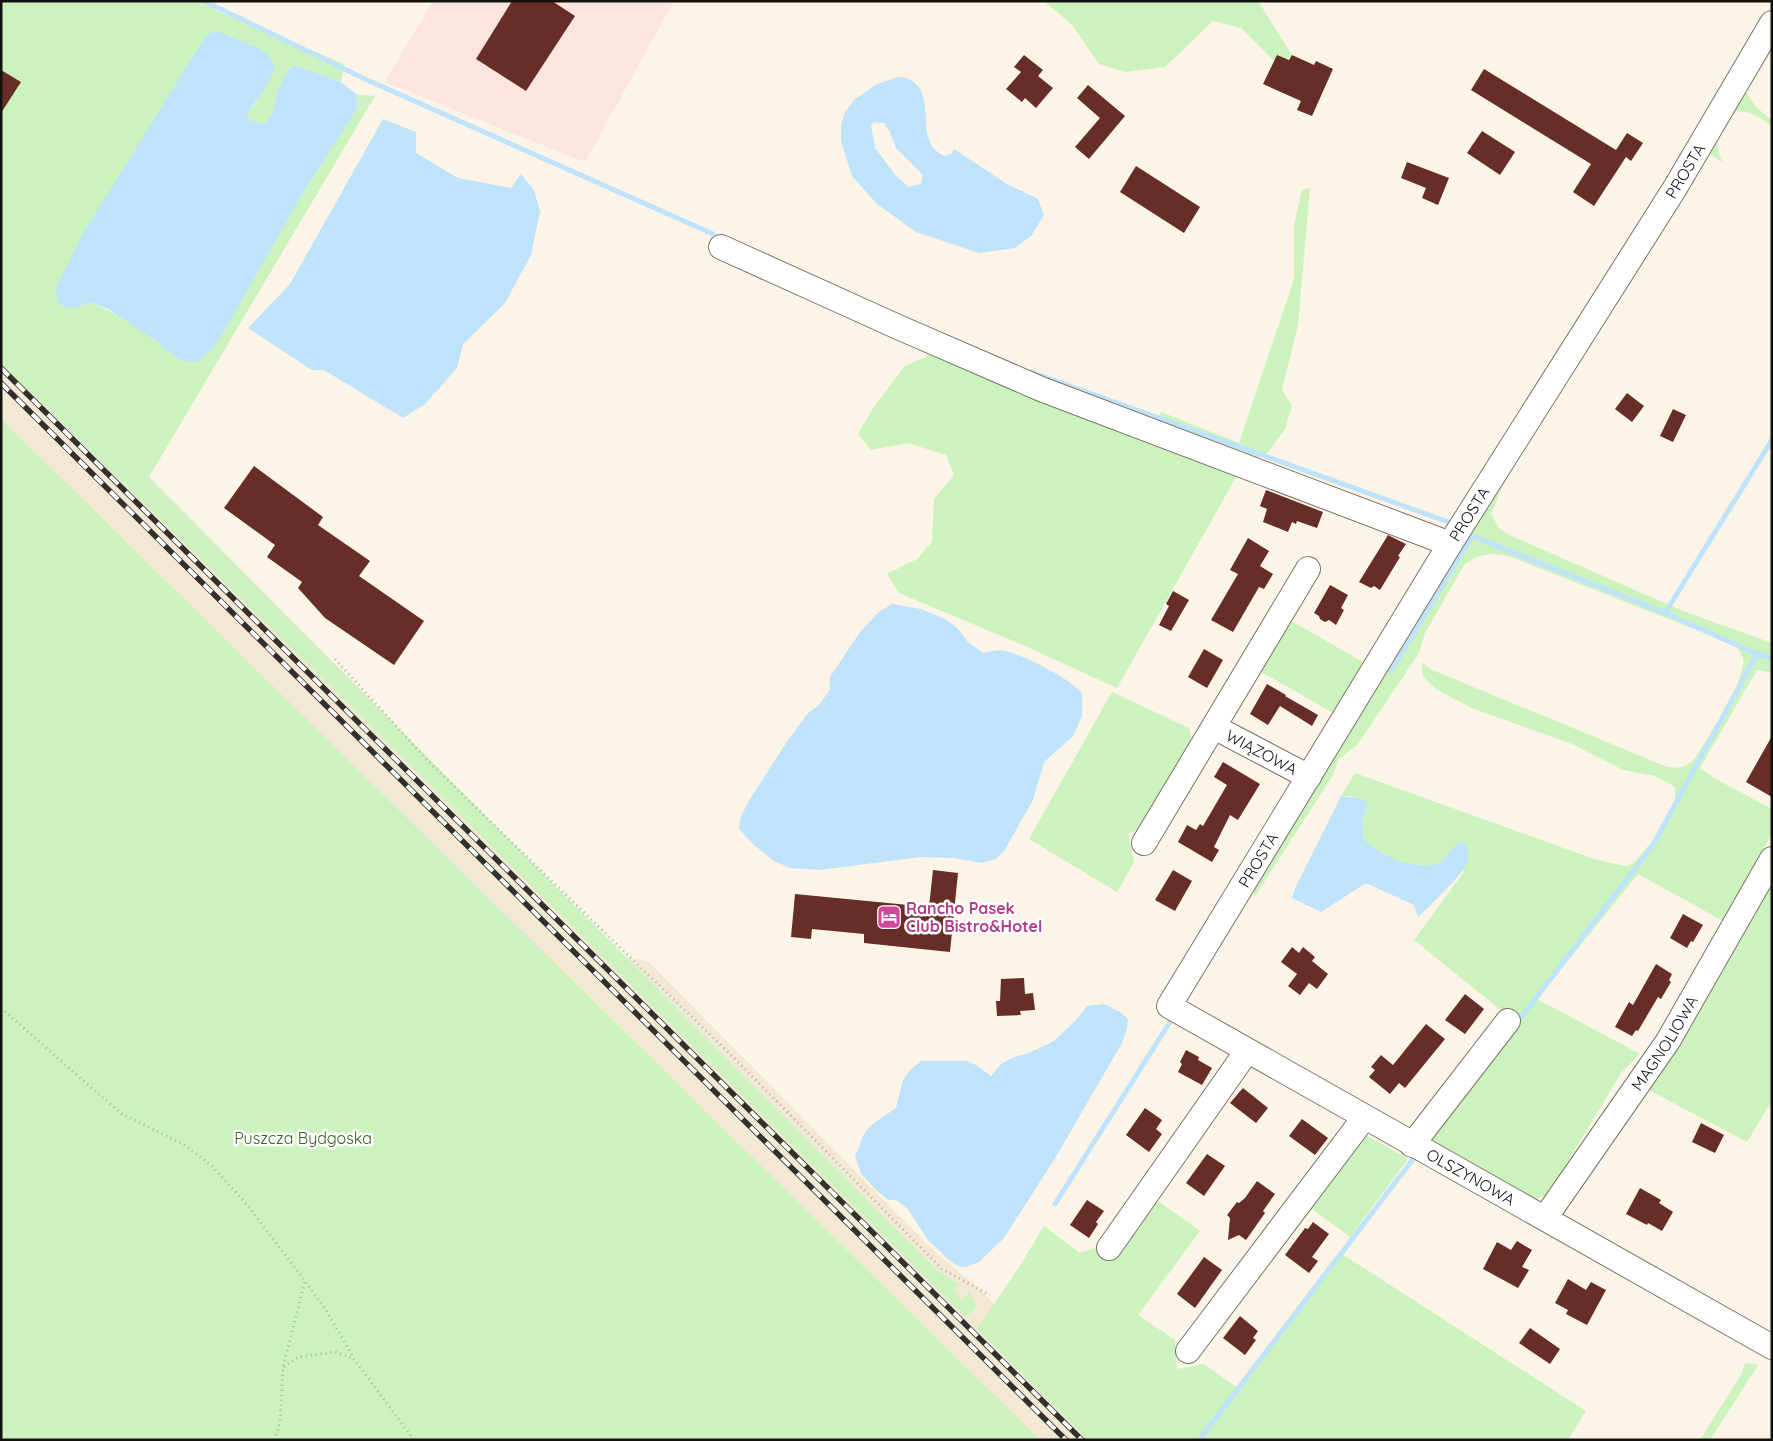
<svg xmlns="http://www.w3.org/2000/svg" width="1773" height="1441" viewBox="0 0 1773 1441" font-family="Quicksand,sans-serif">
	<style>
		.built { fill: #f3e8d4 }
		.industrial { fill: #fee4df }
		.green { fill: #ccf3bd }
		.water { fill: #bfe3fa; fill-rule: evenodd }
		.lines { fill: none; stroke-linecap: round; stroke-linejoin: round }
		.stream { stroke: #bfe3fa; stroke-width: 5 }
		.building { fill: #662e26 }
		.minor-casing { stroke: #7a7468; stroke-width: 26 }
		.path { stroke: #b6b0a6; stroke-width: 3; stroke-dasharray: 1 4; stroke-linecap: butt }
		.minor { stroke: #fff; stroke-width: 24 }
		.rail-casing { stroke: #33302b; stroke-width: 5.5 }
		.rail { stroke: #fff; stroke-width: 4; stroke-dasharray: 11; stroke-linecap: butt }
		.labels { text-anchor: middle; stroke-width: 5; stroke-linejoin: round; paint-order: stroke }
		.street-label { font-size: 16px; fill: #15120e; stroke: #fff }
		.hotel-label { font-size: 16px; font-weight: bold; fill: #b23c85; stroke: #fff; text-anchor: start }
		.park-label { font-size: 16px; fill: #35641e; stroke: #fff }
	</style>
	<rect width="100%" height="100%" fill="#fbf4e7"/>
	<path class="built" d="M1,312l147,165 477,480 23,4 289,293 44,36 135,150h-81l-1034,-1016z"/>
	<path class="industrial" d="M433,1h241l-89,161 -200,-80z"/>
	<g class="green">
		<path d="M1,1h216l-4,8 131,55 -3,18 -46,-17 -18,27 -5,22 -8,10 -14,-4 -3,-4 3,-6 8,-9 -2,-54 -38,-16 -11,3 -17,28 -116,247 16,-7c32,13 61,35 87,56l124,-162 57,-89 -2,-13 19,2 -226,381 788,793 23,15 -5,4v3l7,8 7,-8 7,13 -2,5 -9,7 -622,-618 -342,-335z"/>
		<path d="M1044,1h214l34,54 -14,10 -37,-37 -28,-7 -48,46 -40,5 -26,-8 -27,-39z"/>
		<path d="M1772,33v17l-26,41c6,13 14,20 26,29v6c-15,-10 -23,-17 -41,-14l-15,30 6,20 -15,-10z"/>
		<path d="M1310,188l-12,137 -16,65 10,16 -7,23 -19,26 -16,4 -92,-35 3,-12 78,31 55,-164v-53l8,-36z"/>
		<path d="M936,352l304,118 -123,218 -92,-42 -126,-53 -12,-19 30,-15 15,-17 2,-43 20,-24 -8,-20 -38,-12 -37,7 -13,-16 15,-26 32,-42z"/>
		<path d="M1,419l1039,1021h-1039z"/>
		<path d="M1510,469l-19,45 8,14 8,6 176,77 89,32v30l-15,-3 -57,98 14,10 58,31v25l-49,87 -85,-47 -101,125 103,55 -19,19 -73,122 -13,4 -109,-61 92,-114 -104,-84 49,-67 1,-7 4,-6 -12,-16 -16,19 -14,3 -29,-5 -26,-15 -7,-7 -2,-19 6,-14 -17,-10h-10l14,-23 242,87 29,6 8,-3 25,-30 9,-16 7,-15v-14l-6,-5 -14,-7 -32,-6 -51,-26 -98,-35 -37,-19 -14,-13 -1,-15 8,7 235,97c15,3 18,3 30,-8 12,-20 52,-78 48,-99 -2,-8 -5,-11 -11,-15l-223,-88c-20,-3 -29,-3 -45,9l-39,68 -6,20 -61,91 -19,15 -6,16 -79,123 -1,-14z"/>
		<path d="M1288,619l80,46 -31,50 -79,-45z"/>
		<path d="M1112,692l77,36 3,14 -50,87 -14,4 6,29 -17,30 -88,-53z"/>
		<path d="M1766,883l6,3v214l-25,42 -102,-54z"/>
		<path d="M1361,1132l47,27 -58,78 -43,-32z"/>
		<path d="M1152,1197l48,34 -62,84 37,25 2,29 27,-5 32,23 103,-135 247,159 -18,29h-480l-111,-111 44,-65 23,-38 36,27 23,-8z"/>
		<path d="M1745,1363l13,2 -48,75h-10l42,-67z"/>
	</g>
	<g class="water">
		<path d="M218,31l38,16 13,9 6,11c-4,12 -10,22 -17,32 -4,6 -8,10 -11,17l3,4 14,4 8,-10 5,-22 11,-22 7,-5 46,17 15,12 2,13 -57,89 -85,149 -18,17h-10l-11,-4 -20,-16 -49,-33 -18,-7 -16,7 -14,-4 -5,-15 27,-55 125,-201z"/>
		<path d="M898,77c3,0 8,1 11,2 31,17 2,63 36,77l6,-2 3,-5 53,35 31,15 6,16 -12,20 -17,13 -36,5 -63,-21 -39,-28 -25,-28 -11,-35v-16l4,-13 10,-13 22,-15zM874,122l10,1 6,9 6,16 27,27 -2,9 -12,3 -13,-11 -21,-28 -4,-23z"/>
		<path d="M383,119l33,13v21l42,25 53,10 10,-14 13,16 6,22 -9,43 -26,48 -42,41 -6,24 -32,36 -22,14 -79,-48h-12l-64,-42 42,-44z"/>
		<path d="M892,604l29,5 26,11 10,8 11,14 15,11c8,-2 16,-4 23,-2 21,6 61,26 76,42v23l-9,20 -29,26 -11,38 -29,51 -8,8 -14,4 -28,-5 -33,-1 -102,13 -29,-2 -16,-7 -20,-16 -15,-16 2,-13 9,-17 38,-59 21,-28 9,-6 12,-16v-13l30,-45 19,-20z"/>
		<path d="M1341,796l22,3 5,7 -6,14 2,19 7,7 26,15 28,5 15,-3 16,-19 7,-2c4,4 6,13 5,19 -5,14 -38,44 -50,56l-4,-12 -48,-22 -45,29 -29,-14 4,-12z"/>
		<path d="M1104,1004l16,8 8,7 -1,10 -5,14 -65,112 -53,83 -25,24 -13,5 -8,-1 -9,-6 -21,-20 -21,-32 -11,-8h-8l-13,-11 -13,-14 -7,-18 9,-23 7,-9 25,-17 7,-28 8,-11 10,-8h46l9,4 15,11 10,-12 13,-7 15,-4 25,-12 21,-20 12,-15z"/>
	</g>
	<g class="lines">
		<g class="stream">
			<path d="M204,1l161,78 348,155"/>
			<path d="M1031,372l423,152"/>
			<path d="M1757,654l-92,-41 107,-173"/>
			<path d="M1391,671l81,-135 193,77"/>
			<path d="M1516,1024l137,-179 104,-191 15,4"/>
			<path d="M1055,1204l115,-182"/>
			<path d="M1199,1440l218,-286"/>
		</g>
	</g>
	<g class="building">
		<path d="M512,1h40l23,15 -49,75 -50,-32z"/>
		<path d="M1024,55l19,15 -5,6 15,12 -17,20 -11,-10 -3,4 -16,-13 15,-17 -7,-5z"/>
		<path d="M1277,55l12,5 3,-5 22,10 2,-4 17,8 -21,47 -15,-6 4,-9 -38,-17z"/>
		<path d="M1484,69l132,81 11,-17 16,10 -12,18 -5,-4 -32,49 -21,-14 18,-28 -120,-74z"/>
		<path d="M1,70l20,12 -20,31z"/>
		<path d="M1088,85l37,31 -36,43 -14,-12 25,-29 -23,-20z"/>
		<path d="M1482,131l33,21 -15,23 -33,-22z"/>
		<path d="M1407,162l42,16 -11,27 -16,-7 4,-10 -25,-10z"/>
		<path d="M1136,166l64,41 -16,26 -64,-41z"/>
		<path d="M1627,393l17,13 -12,16 -17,-13z"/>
		<path d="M1673,409l13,6 -13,27 -13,-6z"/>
		<path d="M254,466l69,51 -5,8 52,36 -11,15 65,45 -30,44 -69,-47 -27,-30 4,-6 -35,-25 8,-12 -51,-37z"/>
		<path d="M1266,490l57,22 -6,16 -20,-7 -1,3 -4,-2 -4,10 -25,-10 4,-13 -7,-3z"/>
		<path d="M1388,535l18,9 -8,12 2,1 -20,33 -6,-4 -3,2 -12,-6z"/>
		<path d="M1248,538l21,13 -9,15 13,8 -9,15 -5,-2 -26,45 -22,-12 27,-46 -8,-4z"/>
		<path d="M1330,585l18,10 -7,13 3,2 -8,15 -7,-5 -4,2 -5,-3 -1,-3 -5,-3z"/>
		<path d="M1173,591l16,9 -18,31 -12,-6 10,-19 -3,-2z"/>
		<path d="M1204,649l19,11 -16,28 -19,-11z"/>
		<path d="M1267,684l19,11 -1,1 33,19 -6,11 -32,-20 -12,19 -18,-11z"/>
		<path d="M1772,736v61l-26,-15z"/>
		<path d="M1223,762l37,22 -22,36 -8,-5 -16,32 5,3 -7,12 -34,-20 9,-17 9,5 4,-6 3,2 24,-41 -13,-8z"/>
		<path d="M933,870l25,3 -8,79 -86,-9v-9l-52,-5 -1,10 -20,-2 4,-43 134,13z"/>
		<path d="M1173,870l19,11 -17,30 -20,-11z"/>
		<path d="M1683,914l20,11 -10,17 -2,-1 -4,7 -17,-10z"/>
		<path d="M1292,947l7,6 4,-6 12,10 -3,4 16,13 -11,15 -8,-6 -9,12 -12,-9 9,-12 -16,-12z"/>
		<path d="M1656,964l16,10 -3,6 2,2 -10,17 -3,-2 -20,34 -2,-1 -4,6 -17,-9 14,-25 4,3z"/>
		<path d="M1024,978l1,16 8,-1 2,17 -15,1 1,4 -24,1 -1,-15h4l1,-22z"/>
		<path d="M1465,994l19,15 -19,25 -20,-14z"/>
		<path d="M1426,1024l19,15 -40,49 -6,-5 -9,11 -21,-17 6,-7 -4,-3 10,-12 12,10z"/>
		<path d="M1186,1050l13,7 -1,3 14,8 -10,17 -24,-13 4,-8 -2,-2z"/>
		<path d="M1243,1088l25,20 -12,15 -26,-20z"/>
		<path d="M1145,1108l17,12 -6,9 6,5 -13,18 -23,-17z"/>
		<path d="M1302,1119l26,19 -13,17 -26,-19z"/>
		<path d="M1701,1123l23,12 -9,18 -23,-11z"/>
		<path d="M1207,1154l18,12 -21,30 -18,-13z"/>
		<path d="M1257,1181l18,13 -12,17 2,2 -19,27 -7,-5 -11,5 2,-22 -3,-3 10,-13 2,1 6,-5z"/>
		<path d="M1640,1188l21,12 -2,3 14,9 -11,19 -14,-8 -1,2 -21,-11z"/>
		<path d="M1087,1200l17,11 -8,11 2,2 -9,14 -19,-13z"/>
		<path d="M1313,1222l16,12 -17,23 6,4 -9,12 -24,-18 20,-27 3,1z"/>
		<path d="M1517,1241l15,9 -10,17 7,3 -11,18 -35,-19 14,-27 14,8z"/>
		<path d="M1204,1257l18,13 -27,38 -18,-14z"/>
		<path d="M1568,1279l18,11 5,-8 15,8 -19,35 -21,-11 2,-4 -13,-7z"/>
		<path d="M1240,1316l18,15 -5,7 3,2 -11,15 -22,-17z"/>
		<path d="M1530,1328l30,21 -10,15 -31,-21z"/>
	</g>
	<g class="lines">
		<g class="minor-casing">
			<g id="minor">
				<path id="s1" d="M1772,23l-97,165 -225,356 -281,462 603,341"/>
				<path d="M721,247l177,80 143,62 409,155"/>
				<path id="s2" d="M1214,727l95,50"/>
				<path d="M1144,843l164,-274"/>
				<path d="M1412,1145l96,-124"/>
				<path id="s3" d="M1545,1218l123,-177 104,-182"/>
				<path d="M1109,1248l138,-197"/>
				<path d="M1188,1351l176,-233"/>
			</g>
		</g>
		<g class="path">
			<path d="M335,659l94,103 303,294 210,213 48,26"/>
			<path d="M1,1008l95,84 26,22 61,30 28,21 38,42 56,74 21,29 28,49 60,81"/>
			<path d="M284,1367l14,-10 37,-5 18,6"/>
			<path d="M275,1440l5,-18 3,-55 22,-86"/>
		</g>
		<use href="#minor" class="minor"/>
		<g class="rail-casing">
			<g id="rail">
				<path d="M1,368l1081,1072"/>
				<path d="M1,383l1065,1057"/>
			</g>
		</g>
		<use href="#rail" class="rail"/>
	</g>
	<defs>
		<g id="hotel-square" transform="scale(1.25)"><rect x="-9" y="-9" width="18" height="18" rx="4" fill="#d1479c" stroke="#fff"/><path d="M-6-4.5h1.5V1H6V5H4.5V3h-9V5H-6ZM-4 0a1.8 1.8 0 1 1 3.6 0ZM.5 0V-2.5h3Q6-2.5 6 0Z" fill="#fff"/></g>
	</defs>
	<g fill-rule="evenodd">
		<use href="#hotel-square" x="889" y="917"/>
	</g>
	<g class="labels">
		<g class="street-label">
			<text transform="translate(1685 171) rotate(-59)" y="6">PROSTA</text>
			<text transform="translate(1469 514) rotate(-58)" y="6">PROSTA</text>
			<text dy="6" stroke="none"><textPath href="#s2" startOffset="54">WIĄZOWA</textPath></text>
			<text transform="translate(1258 860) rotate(-59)" y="6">PROSTA</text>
			<text dy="6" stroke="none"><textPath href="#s3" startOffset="212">MAGNOLIOWA</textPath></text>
			<text dy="6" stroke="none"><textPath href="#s1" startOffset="1500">OLSZYNOWA</textPath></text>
		</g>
		<g class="hotel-label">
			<text x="906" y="914">Rancho Pasek<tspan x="906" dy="18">Club Bistro&amp;Hotel</tspan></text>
		</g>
		<g class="park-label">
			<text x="303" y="1144">Puszcza Bydgoska</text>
		</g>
	</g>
	<rect width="1773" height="1441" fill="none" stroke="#15120e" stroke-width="5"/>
</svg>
